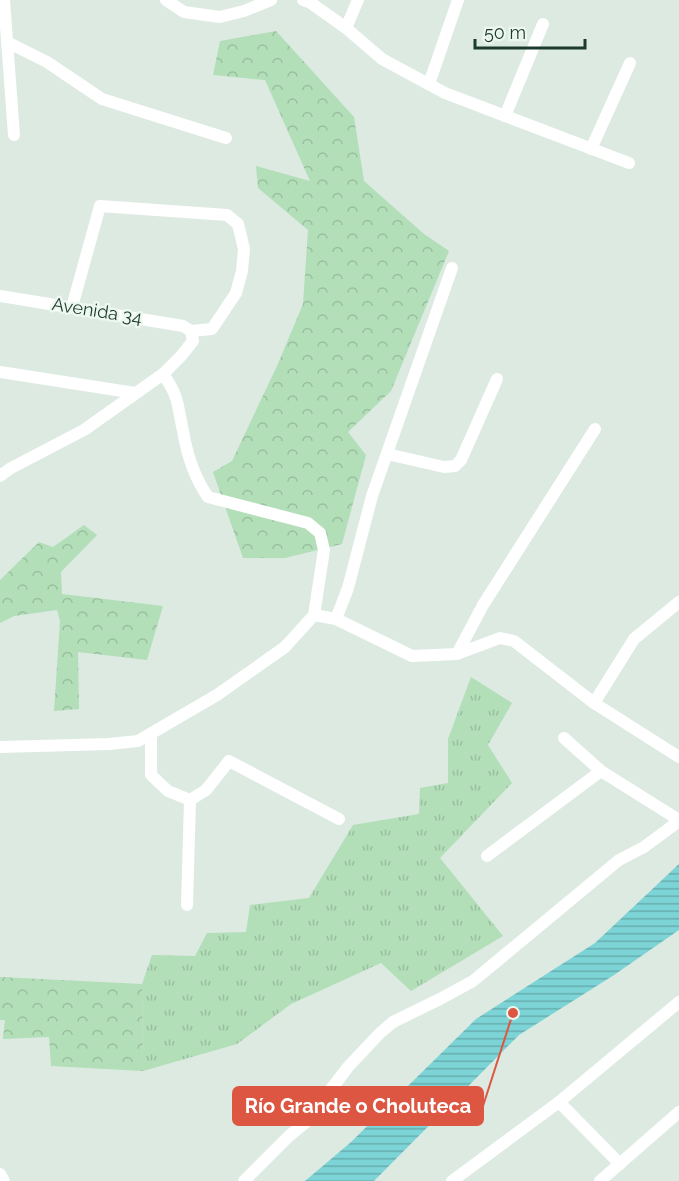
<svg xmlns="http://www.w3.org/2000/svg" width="679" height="1181" viewBox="0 0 679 1181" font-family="Raleway,sans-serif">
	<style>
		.grass { fill: url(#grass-tufts) }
		.forest { fill: url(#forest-crowns) }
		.water { fill: url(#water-rules) }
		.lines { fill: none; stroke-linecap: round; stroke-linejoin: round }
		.street { stroke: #fff; stroke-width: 12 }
		.labels { text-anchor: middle; stroke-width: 5; stroke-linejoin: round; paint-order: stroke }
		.street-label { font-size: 18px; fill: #1d3a2e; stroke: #ecf7f0 }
		.leader { fill: none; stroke: #dd5642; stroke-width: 2 }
		.callout-dot { fill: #dd5642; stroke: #ecf7f0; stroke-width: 2 }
		.callout { fill: #dd5642; stroke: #dd5642; stroke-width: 2 }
		.callout-label { font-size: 20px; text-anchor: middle; font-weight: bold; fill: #fff }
	</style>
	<defs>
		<pattern id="grass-tufts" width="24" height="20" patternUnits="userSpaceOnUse" patternTransform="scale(1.5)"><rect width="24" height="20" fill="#b2deb8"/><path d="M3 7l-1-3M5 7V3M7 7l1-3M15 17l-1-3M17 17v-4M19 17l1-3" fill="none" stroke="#99bf9e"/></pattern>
		<pattern id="forest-crowns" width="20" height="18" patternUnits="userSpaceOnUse" patternTransform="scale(1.5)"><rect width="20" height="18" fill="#b2deb8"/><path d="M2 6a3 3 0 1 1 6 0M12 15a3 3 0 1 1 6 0" fill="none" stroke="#99bf9e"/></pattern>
		<pattern id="water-rules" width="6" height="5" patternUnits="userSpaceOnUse" patternTransform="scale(1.5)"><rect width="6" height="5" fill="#7dd4d6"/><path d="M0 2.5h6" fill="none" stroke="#66adae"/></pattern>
	</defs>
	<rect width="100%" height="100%" fill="#dceae2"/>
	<path class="grass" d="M471,677l41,26 -24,42 24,38 -72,75 63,78 -92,55 -30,-28 -90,41 -54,40 -94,27 -1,-87 10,-29 43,1 12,-23 39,-1 4,-27 59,-7 44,-73 66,-11 1,-26 28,-5v-44z"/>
	<g class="forest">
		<path d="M276,31l78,86 10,64 60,53 25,17 -58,140 -43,41 18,23 -24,89 -57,14h-42l-30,-86 19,-11 45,-95 26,-62 5,-74 -50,-42 -2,-22 54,15 -45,-101 -52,-5 7,-34z"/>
		<path d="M84,525l13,10 -36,37 1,22 101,12 -16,54 -69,-8 1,57 -25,2 6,-90 -3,-11 -43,6 -14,7v-43l39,-38 14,5z"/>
		<path d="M0,977l142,7 1,87 -92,-5 -2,-29 -46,2 2,-19h-5z"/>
	</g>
	<path class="water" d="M679,864v66l-65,45 -95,60 -145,146h-69l45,-38 126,-124 119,-76z"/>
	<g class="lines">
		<g class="street">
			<path d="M4,0l10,135"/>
			<path d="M166,0l18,12 36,5 24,-6 27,-11"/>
			<path d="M303,0l8,3 35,25 36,31 63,34 184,70"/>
			<path d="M346,28l12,-28"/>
			<path d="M7,42l40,20 55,37 124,39"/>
			<path d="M429,84l29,-84"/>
			<path d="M505,116l38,-92"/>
			<path d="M591,149l39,-86"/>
			<path d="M0,296l183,30 8,5"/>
			<path d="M72,307l28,-101 127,9 11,9 6,25 -2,22 -6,22 -24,36 -21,2"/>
			<path d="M0,372l135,21"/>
			<path d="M387,454l57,13 11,-1 6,-6 36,-81"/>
			<path d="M0,476l11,-8 73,-38 79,-56 18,-18 12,-15 -2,-10"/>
			<path d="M314,615l22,4 76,37 45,-2 43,-16 14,3 80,62 85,54"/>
			<path d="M336,619l12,-31 24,-92 80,-228"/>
			<path d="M457,654l26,-49 112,-176"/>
			<path d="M594,703l40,-64 45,-37"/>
			<path d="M151,734v41l17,16 22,9"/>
			<path d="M564,738l37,33 78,49"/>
			<path d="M0,747l109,-3 29,-3 79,-46 68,-48 29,-32 10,-65 -4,-17 -12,-10 -100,-26c-14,-20 -21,-42 -25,-66 -6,-26 -3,-33 -20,-57"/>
			<path d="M190,800l16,-10 23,-29 110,58"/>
			<path d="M487,856l114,-85"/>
			<path d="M187,905l3,-105"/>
			<path d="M559,1102l61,62"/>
			<path d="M0,1174l4,7"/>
			<path d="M244,1181l45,-45 17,-14 42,-55 32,-34 13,-11 47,-23 33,-18 146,-121 25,-13 35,-26"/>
			<path d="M452,1181l107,-79 120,-100"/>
			<path d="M600,1181l79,-69"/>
		</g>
	</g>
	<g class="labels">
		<g class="street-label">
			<text transform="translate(97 311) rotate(9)" y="6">Avenida 34</text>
		</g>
	</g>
	<path class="leader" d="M513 1013L483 1106"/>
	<circle class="callout-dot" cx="513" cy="1013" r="6"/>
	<rect class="callout" x="233" y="1087" width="250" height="38" rx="6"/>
	<g class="callout-label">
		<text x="358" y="1113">Río Grande o Choluteca</text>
	</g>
	<path d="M475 39v9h110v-9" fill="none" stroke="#1d3a2e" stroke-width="3"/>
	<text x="484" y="39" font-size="18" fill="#1d3a2e" stroke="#ecf7f0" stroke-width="4.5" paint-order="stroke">50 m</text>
</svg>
